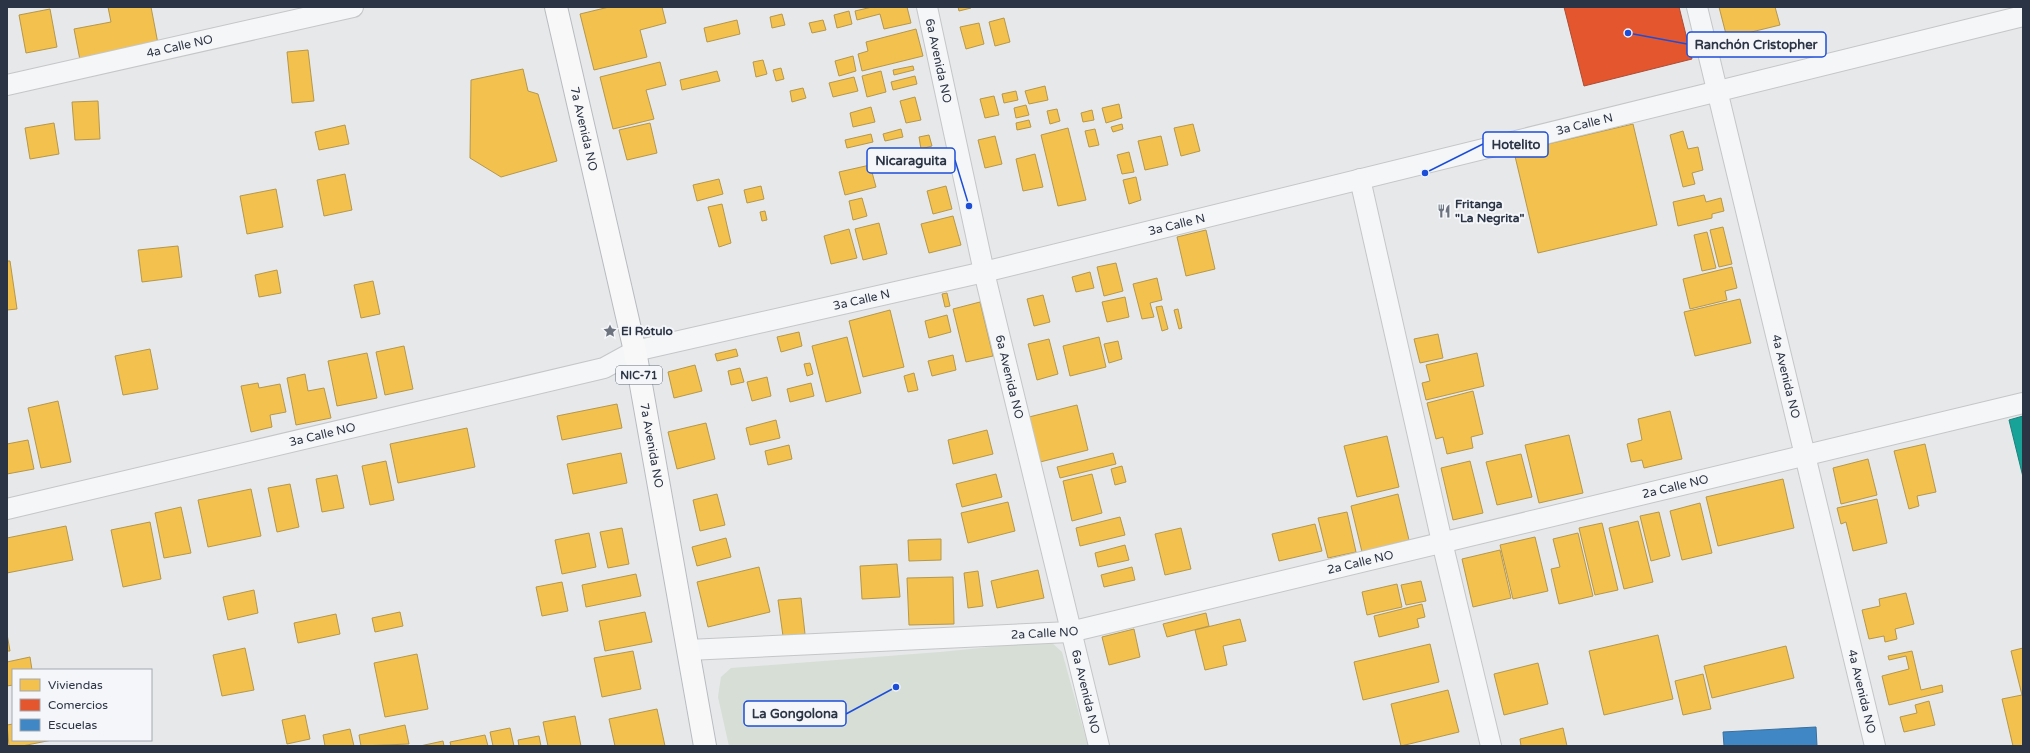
<svg xmlns="http://www.w3.org/2000/svg" width="2030" height="753" viewBox="0 0 2030 753" font-family="'Varela Round',sans-serif">
	<style>
		.green { fill: #d6ded6 }
		.homes { fill: #f2c14e; stroke: #b6974b }
		.shops { fill: #e4572e; stroke: #ac4c35 }
		.schools { fill: #3f88c5; stroke: #396f9f }
		.public { fill: #17a398; stroke: #1d827f }
		.lines { fill: none; stroke-linecap: round; stroke-linejoin: round }
		.minor-casing { stroke: #c4c6c8; stroke-width: 22 }
		.trunk-casing { stroke: #b8bbbf; stroke-width: 24 }
		.minor { stroke: #f5f6f7; stroke-width: 20 }
		.trunk { stroke: #f8f8f8; stroke-width: 22 }
		.labels { text-anchor: middle; stroke-width: 4; stroke-linejoin: round; paint-order: stroke }
		.shield { fill: #f4f6f9; stroke: #676e7b; stroke-width: 1 }
		.shield-label { font-size: 11px; font-weight: bold; fill: #2b3445 }
		.street-label { font-size: 12px; fill: #2b3445; stroke: #f4f6f9 }
		.poi-label { font-size: 12px; font-weight: bold; fill: #2b3445; stroke: #f4f6f9; text-anchor: start }
		.leader { fill: none; stroke: #1d4ed8; stroke-width: 1.5 }
		.callout-dot { fill: #1d4ed8; stroke: #f4f6f9; stroke-width: 1.5 }
		.callout { fill: #f4f6f9; stroke: #1d4ed8; stroke-width: 1.5 }
		.callout-label { font-size: 13px; text-anchor: middle; font-weight: bold; fill: #2b3445 }
	</style>
	<rect width="100%" height="100%" fill="#e6e8ea"/>
	<path class="green" d="M1041,642h10l11,10 26,94h-359l-11,-49 3,-20 10,-9 209,-16z"/>
	<g class="homes">
		<path d="M108,7h43l8,42 -78,16 -7,-36 37,-7z"/>
		<path d="M609,7h53l4,16 -26,7 7,27 -53,13 -14,-56z"/>
		<path d="M872,7h35l4,16 -27,6 -4,-15 -23,6 -2,-9z"/>
		<path d="M958,7h12l1,1 -12,3z"/>
		<path d="M1719,7h56l5,18 -53,13z"/>
		<path d="M50,9l7,38 -31,6 -7,-38z"/>
		<path d="M849,11l3,13 -15,4 -3,-13z"/>
		<path d="M782,14l3,11 -13,3 -2,-11z"/>
		<path d="M1004,18l6,24 -15,4 -6,-24z"/>
		<path d="M737,20l3,14 -33,8 -3,-14z"/>
		<path d="M823,20l3,10 -14,3 -3,-10z"/>
		<path d="M979,23l5,21 -18,5 -6,-22z"/>
		<path d="M916,29l7,27 -61,15 -4,-17 10,-3 -2,-9z"/>
		<path d="M308,50l6,51 -22,2 -5,-51z"/>
		<path d="M853,56l3,15 -17,5 -4,-15z"/>
		<path d="M763,60l4,14 -11,3 -3,-15z"/>
		<path d="M660,62l6,23 -20,5 8,29 -41,10 -13,-52z"/>
		<path d="M913,66l1,4 -20,5 -1,-5z"/>
		<path d="M781,68l3,11 -8,2 -3,-11z"/>
		<path d="M523,69l5,22 10,3 19,67 -56,16 -31,-19 1,-78z"/>
		<path d="M717,71l3,10 -38,9 -2,-10z"/>
		<path d="M881,71l5,21 -19,5 -5,-21z"/>
		<path d="M915,76l2,8 -24,6 -2,-8z"/>
		<path d="M854,77l4,14 -25,6 -4,-14z"/>
		<path d="M1045,86l3,14 -19,4 -4,-13z"/>
		<path d="M803,88l3,10 -14,4 -2,-11z"/>
		<path d="M1016,91l2,9 -14,3 -2,-9z"/>
		<path d="M994,96l5,19 -14,3 -5,-19z"/>
		<path d="M915,97l6,23 -15,3 -6,-22z"/>
		<path d="M98,101l2,38 -25,1 -3,-38z"/>
		<path d="M1119,104l3,14 -16,5 -4,-15z"/>
		<path d="M1026,105l3,10 -13,3 -2,-10z"/>
		<path d="M871,107l4,15 -22,5 -3,-14z"/>
		<path d="M1057,109l3,12 -10,3 -3,-13z"/>
		<path d="M1092,110l2,10 -11,2 -2,-9z"/>
		<path d="M1029,120l2,7 -14,3 -1,-7z"/>
		<path d="M54,123l5,31 -29,5 -5,-31z"/>
		<path d="M650,123l7,30 -30,7 -8,-30z"/>
		<path d="M1122,124l1,5 -10,3 -2,-5z"/>
		<path d="M1193,124l7,27 -19,5 -7,-28z"/>
		<path d="M1633,124l24,101 -119,28 -24,-101z"/>
		<path d="M345,125l4,19 -30,6 -4,-18z"/>
		<path d="M1068,128l18,72 -28,6 -17,-71z"/>
		<path d="M901,129l2,8 -18,4 -2,-7z"/>
		<path d="M1095,129l4,16 -10,2 -4,-16z"/>
		<path d="M1683,131l5,18 10,-2 5,23 -11,3 3,11 -12,3 -13,-52z"/>
		<path d="M871,134l2,8 -26,6 -2,-8z"/>
		<path d="M929,135l3,11 -11,3 -2,-12z"/>
		<path d="M995,136l7,28 -17,4 -7,-28z"/>
		<path d="M1161,136l7,29 -23,5 -7,-29z"/>
		<path d="M1129,152l5,20 -12,2 -5,-19z"/>
		<path d="M1035,154l8,33 -20,4 -7,-32z"/>
		<path d="M870,165l6,22 -31,8 -6,-23z"/>
		<path d="M345,174l7,36 -28,6 -7,-36z"/>
		<path d="M1136,177l5,23 -12,4 -6,-24z"/>
		<path d="M719,179l4,15 -26,7 -4,-16z"/>
		<path d="M761,186l3,13 -17,4 -3,-13z"/>
		<path d="M946,186l6,23 -19,5 -6,-23z"/>
		<path d="M276,189l7,38 -36,7 -7,-38z"/>
		<path d="M1704,195l2,7 15,-4 3,13 -12,3v4l-34,8 -5,-24z"/>
		<path d="M862,198l5,18 -14,4 -4,-19z"/>
		<path d="M722,204l9,39 -12,4 -11,-40z"/>
		<path d="M765,211l2,9 -5,1 -2,-9z"/>
		<path d="M953,216l8,29 -32,8 -8,-29z"/>
		<path d="M879,223l8,31 -24,6 -8,-31z"/>
		<path d="M1723,227l9,37 -13,3 -9,-37z"/>
		<path d="M849,229l8,29 -26,6 -7,-28z"/>
		<path d="M1206,230l9,39 -29,7 -9,-39z"/>
		<path d="M1707,232l9,36 -14,3 -8,-36z"/>
		<path d="M178,246l4,31 -40,5 -4,-32z"/>
		<path d="M7,261h3l7,48 -10,1z"/>
		<path d="M1116,263l7,28 -19,5 -7,-29z"/>
		<path d="M1732,267l5,21 -12,3 2,9 -37,9 -7,-30z"/>
		<path d="M277,270l4,23 -22,4 -4,-22z"/>
		<path d="M1090,272l4,16 -18,4 -4,-15z"/>
		<path d="M1157,278l5,22 -12,3 4,14 -12,2 -9,-35z"/>
		<path d="M373,281l7,33 -19,4 -7,-33z"/>
		<path d="M947,293l3,13 -5,1 -3,-13z"/>
		<path d="M1043,295l7,27 -16,4 -7,-27z"/>
		<path d="M1125,297l4,20 -22,5 -5,-20z"/>
		<path d="M1740,299l11,44 -56,13 -11,-44z"/>
		<path d="M980,302l13,54 -27,6 -13,-53z"/>
		<path d="M1162,306l6,23 -6,2 -6,-24z"/>
		<path d="M1178,309l4,19 -3,1 -5,-19z"/>
		<path d="M890,310l14,57 -41,10 -14,-56z"/>
		<path d="M947,315l4,17 -22,6 -4,-17z"/>
		<path d="M799,332l3,14 -21,6 -4,-15z"/>
		<path d="M1438,334l5,24 -23,5 -6,-24z"/>
		<path d="M847,337l14,56 -35,9 -14,-56z"/>
		<path d="M1099,337l7,30 -36,9 -7,-30z"/>
		<path d="M1049,339l9,35 -21,6 -9,-36z"/>
		<path d="M1118,341l4,18 -13,4 -5,-19z"/>
		<path d="M404,346l9,43 -28,6 -9,-43z"/>
		<path d="M150,349l8,40 -35,6 -8,-39z"/>
		<path d="M736,349l2,7 -21,5 -2,-7z"/>
		<path d="M367,353l10,45 -40,8 -9,-45z"/>
		<path d="M1477,353l7,33 -58,14 -4,-17 8,-2 -4,-16z"/>
		<path d="M953,355l3,15 -24,6 -4,-15z"/>
		<path d="M810,363l3,11 -6,2 -3,-12z"/>
		<path d="M695,365l7,26 -28,7 -6,-26z"/>
		<path d="M740,368l4,14 -13,3 -3,-14z"/>
		<path d="M914,373l4,17 -10,2 -4,-16z"/>
		<path d="M305,374l3,17 16,-3 7,30 -35,7 -9,-47z"/>
		<path d="M767,377l4,19 -19,5 -5,-19z"/>
		<path d="M258,383l1,5 21,-4 6,28 -16,3 2,12 -21,5 -10,-46z"/>
		<path d="M811,383l3,13 -24,6 -3,-13z"/>
		<path d="M1473,391l10,43 -12,3 2,11 -26,6 -4,-17 -7,2 -9,-36z"/>
		<path d="M58,401l13,61 -30,6 -13,-60z"/>
		<path d="M617,404l5,24 -60,12 -5,-24z"/>
		<path d="M1077,405l11,45 -52,13 -11,-45z"/>
		<path d="M1670,411l12,48 -38,9 -2,-8 -11,2 -4,-18 15,-4 -4,-21z"/>
		<path d="M776,420l4,18 -30,7 -4,-17z"/>
		<path d="M706,423l9,36 -38,10 -9,-37z"/>
		<path d="M467,428l8,39 -77,16 -8,-39z"/>
		<path d="M987,430l6,24 -40,10 -5,-24z"/>
		<path d="M1569,435l14,58 -44,10 -14,-58z"/>
		<path d="M1387,436l12,51 -42,10 -13,-51z"/>
		<path d="M28,440l6,29 -27,5v-30z"/>
		<path d="M1925,444l11,48 -19,4 2,10 -10,3 -15,-58z"/>
		<path d="M789,445l3,14 -24,6 -3,-14z"/>
		<path d="M621,453l6,30 -54,11 -6,-30z"/>
		<path d="M1113,453l3,11 -56,14 -3,-11z"/>
		<path d="M1521,454l11,43 -35,8 -11,-43z"/>
		<path d="M1868,459l9,36 -36,9 -8,-36z"/>
		<path d="M386,461l8,39 -24,5 -8,-39z"/>
		<path d="M1470,461l13,52 -30,7 -12,-52z"/>
		<path d="M1122,466l4,16 -11,3 -4,-16z"/>
		<path d="M996,474l6,23 -40,10 -6,-23z"/>
		<path d="M1092,474l10,39 -30,8 -9,-40z"/>
		<path d="M337,475l7,33 -22,4 -6,-33z"/>
		<path d="M1783,479l11,49 -76,18 -12,-49z"/>
		<path d="M290,484l9,43 -22,5 -9,-44z"/>
		<path d="M251,489l10,47 -53,11 -10,-47z"/>
		<path d="M717,494l8,31 -25,6 -7,-31z"/>
		<path d="M1398,494l11,46 -47,12 -11,-46z"/>
		<path d="M1877,499l10,44 -34,8 -7,-29 -5,2 -4,-16z"/>
		<path d="M1008,502l7,29 -47,12 -7,-30z"/>
		<path d="M1700,503l12,50 -30,7 -12,-49z"/>
		<path d="M181,507l10,46 -27,5 -9,-45z"/>
		<path d="M1347,512l9,40 -28,6 -10,-40z"/>
		<path d="M1659,512l11,44 -19,5 -11,-45z"/>
		<path d="M1120,517l5,18 -45,11 -4,-18z"/>
		<path d="M1638,521l15,61 -29,7 -15,-61z"/>
		<path d="M150,522l11,57 -38,8 -12,-57z"/>
		<path d="M1602,523l16,67 -23,5 -16,-67z"/>
		<path d="M1315,524l7,27 -43,10 -7,-27z"/>
		<path d="M66,526l7,34 -66,13v-35z"/>
		<path d="M622,528l7,36 -21,4 -8,-36z"/>
		<path d="M1181,528l10,41 -26,6 -10,-41z"/>
		<path d="M589,533l7,34 -34,7 -7,-34z"/>
		<path d="M1578,533l15,63 -34,8 -8,-35 9,-2 -7,-28z"/>
		<path d="M1535,537l13,54 -35,8 -13,-54z"/>
		<path d="M726,538l5,19 -34,9 -5,-19z"/>
		<path d="M941,539v21l-32,1 -1,-21z"/>
		<path d="M1125,545l4,15 -31,7 -3,-14z"/>
		<path d="M1500,550l11,48 -38,9 -11,-48z"/>
		<path d="M897,564l3,33 -38,2 -2,-33z"/>
		<path d="M759,567l11,45 -62,15 -11,-45z"/>
		<path d="M1132,567l3,13 -31,7 -3,-12z"/>
		<path d="M1038,570l6,28 -47,10 -6,-27z"/>
		<path d="M978,571l5,35 -15,2 -4,-35z"/>
		<path d="M636,574l5,22 -55,11 -4,-22z"/>
		<path d="M953,577l1,47 -45,1 -2,-47z"/>
		<path d="M1421,581l5,20 -20,4 -5,-20z"/>
		<path d="M562,582l6,29 -26,5 -6,-29z"/>
		<path d="M1397,584l5,23 -35,8 -5,-23z"/>
		<path d="M254,590l4,23 -30,7 -5,-23z"/>
		<path d="M1906,593l8,31 -19,5 2,10 -12,3 -1,-6 -15,3 -7,-29 18,-4 -1,-7z"/>
		<path d="M801,598l4,36 -22,2 -5,-36z"/>
		<path d="M1422,604l3,13 -8,2 2,8 -40,10 -5,-21z"/>
		<path d="M400,612l3,14 -28,6 -3,-14z"/>
		<path d="M645,612l7,30 -47,9 -6,-30z"/>
		<path d="M1206,613l3,13 -42,11 -4,-13z"/>
		<path d="M336,614l4,20 -42,9 -4,-20z"/>
		<path d="M1240,619l6,22 -23,5 4,19 -22,5 -10,-40z"/>
		<path d="M1134,629l6,28 -31,8 -7,-28z"/>
		<path d="M7,634l3,17h-3z"/>
		<path d="M1658,635l15,64 -69,16 -15,-64z"/>
		<path d="M1430,644l9,38 -76,18 -9,-38z"/>
		<path d="M1786,646l8,32 -82,20 -8,-32z"/>
		<path d="M245,648l9,42 -32,6 -9,-41z"/>
		<path d="M2023,648v98h-10l-11,-47 20,-4 -11,-44z"/>
		<path d="M633,651l8,38 -39,8 -8,-39z"/>
		<path d="M1912,651l9,39 21,-5 1,7 -54,13 -7,-29 27,-7 -3,-13 -17,4 -1,-4z"/>
		<path d="M417,654l11,55 -43,8 -11,-54z"/>
		<path d="M30,657l2,13h-19v15l-6,1v-24z"/>
		<path d="M1538,663l10,41 -44,11 -10,-41z"/>
		<path d="M1703,674l8,35 -28,6 -8,-34z"/>
		<path d="M1448,690l11,42 -58,14 -10,-42z"/>
		<path d="M1929,701l6,24 -31,7 -4,-15 17,-4 -2,-8z"/>
		<path d="M657,709l8,37h-50l-6,-27z"/>
		<path d="M305,715l5,24 -23,5 -5,-24z"/>
		<path d="M575,716l6,30h-33l-5,-24z"/>
		<path d="M13,724v16h39l-30,6h-13l-2,-21z"/>
		<path d="M405,725l4,19 -48,2 -2,-11z"/>
		<path d="M510,728l4,18h-21l-3,-14z"/>
		<path d="M1563,728l4,18h-46l-1,-7z"/>
		<path d="M350,729l4,17h-29l-2,-11z"/>
		<path d="M485,735l3,11h-37l-1,-4z"/>
		<path d="M539,736l2,10h-22l-1,-6z"/>
		<path d="M443,741l1,5h-24z"/>
	</g>
	<path class="shops" d="M1564,7h115l13,52 -108,27z"/>
	<path class="schools" d="M1816,727l1,19h-93l-1,-14z"/>
	<path class="public" d="M2023,416v61l-14,-57z"/>
	<g class="lines">
		<g class="minor-casing">
			<g id="minor">
				<path id="s1" d="M927,7l57,265 115,474"/>
				<path id="s2" d="M1697,7l178,739"/>
				<path id="s3" d="M7,85l346,-78"/>
				<path d="M1360,179l82,363 49,204"/>
				<path id="s4" d="M7,509l597,-141 31,-17 349,-79 1039,-256"/>
				<path id="s5" d="M688,650l382,-18 953,-229"/>
			</g>
		</g>
		<g class="trunk-casing">
			<g id="trunk">
				<path id="s6" d="M556,7l79,344 70,395"/>
			</g>
		</g>
		<use href="#minor" class="minor"/>
		<use href="#trunk" class="trunk"/>
	</g>
	<defs>
		<g id="restaurant-bare" transform="scale(1.08)"><path d="M-5-6h1v4h1v-4h1v4h1v-4h1v5L-1.5 .5V6h-2V.5L-5-1ZM5-6V6H3V1.5H1.5Q1.5-4 5-6Z" fill="#6c737f" stroke="#f4f6f9" stroke-width="2.5" paint-order="stroke"/></g>
		<g id="sight-bare" transform="scale(1.08)"><path d="M0-6L1.8-2.2L6-1.7L2.9 1.2L3.7 5.4L0 3.3L-3.7 5.4L-2.9 1.2L-6-1.7L-1.8-2.2Z" fill="#6c737f" stroke="#f4f6f9" stroke-width="2.5" paint-order="stroke"/></g>
	</defs>
	<g fill-rule="evenodd">
		<use href="#restaurant-bare" x="1444" y="211"/>
		<use href="#sight-bare" x="610" y="331"/>
	</g>
	<g class="labels">
		<rect class="shield" x="616" y="366" width="46" height="18" rx="3"/>
		<g class="shield-label">
			<text x="639" y="379">NIC-71</text>
		</g>
		<g class="street-label">
			<text dy="4" stroke="none"><textPath href="#s3" startOffset="177">4a Calle NO</textPath></text>
			<text dy="4" stroke="none"><textPath href="#s1" startOffset="55">6a Avenida NO</textPath></text>
			<text dy="4" stroke="none"><textPath href="#s4" startOffset="1625">3a Calle N</textPath></text>
			<text dy="4" stroke="none"><textPath href="#s6" startOffset="125">7a Avenida NO</textPath></text>
			<text dy="4" stroke="none"><textPath href="#s4" startOffset="1205">3a Calle N</textPath></text>
			<text dy="4" stroke="none"><textPath href="#s4" startOffset="881">3a Calle N</textPath></text>
			<text dy="4" stroke="none"><textPath href="#s2" startOffset="380">4a Avenida NO</textPath></text>
			<text dy="4" stroke="none"><textPath href="#s1" startOffset="379">6a Avenida NO</textPath></text>
			<text dy="4" stroke="none"><textPath href="#s4" startOffset="324">3a Calle NO</textPath></text>
			<text dy="4" stroke="none"><textPath href="#s6" startOffset="449">7a Avenida NO</textPath></text>
			<text dy="4" stroke="none"><textPath href="#s5" startOffset="1005">2a Calle NO</textPath></text>
			<text dy="4" stroke="none"><textPath href="#s5" startOffset="681">2a Calle NO</textPath></text>
			<text dy="4" stroke="none"><textPath href="#s5" startOffset="357">2a Calle NO</textPath></text>
			<text dy="4" stroke="none"><textPath href="#s2" startOffset="704">4a Avenida NO</textPath></text>
			<text dy="4" stroke="none"><textPath href="#s1" startOffset="703">6a Avenida NO</textPath></text>
		</g>
		<g class="poi-label">
			<text x="1455" y="208">Fritanga<tspan x="1455" dy="14">"La Negrita"</tspan></text>
			<text x="621" y="335">El Rótulo</text>
		</g>
	</g>
	<path class="leader" d="M1628 33L1687 44M1425 173L1483 144M969 206L955 160M896 687L846 714"/>
	<g class="callout-dot">
		<circle cx="1628" cy="33" r="4"/>
		<circle cx="1425" cy="173" r="4"/>
		<circle cx="969" cy="206" r="4"/>
		<circle cx="896" cy="687" r="4"/>
	</g>
	<g class="callout">
		<rect x="1687" y="32" width="139" height="25" rx="4"/>
		<rect x="1483" y="132" width="65" height="25" rx="4"/>
		<rect x="867" y="148" width="88" height="25" rx="4"/>
		<rect x="744" y="701" width="102" height="25" rx="4"/>
	</g>
	<g class="callout-label">
		<text x="1756" y="49">Ranchón Cristopher</text>
		<text x="1516" y="149">Hotelito</text>
		<text x="911" y="165">Nicaraguita</text>
		<text x="795" y="718">La Gongolona</text>
	</g>
	<rect width="2030" height="753" fill="none" stroke="#2b3445" stroke-width="16"/>
	<rect x="12" y="669" width="140" height="72" fill="#f4f6f9" stroke="#a4a8b1"/>
	<rect x="20" y="679" width="20" height="12" fill="#f2c14e" stroke="#a4a8b1"/>
	<text x="48" y="689" font-size="12" fill="#2b3445">Viviendas</text>
	<rect x="20" y="699" width="20" height="12" fill="#e4572e" stroke="#a4a8b1"/>
	<text x="48" y="709" font-size="12" fill="#2b3445">Comercios</text>
	<rect x="20" y="719" width="20" height="12" fill="#3f88c5" stroke="#a4a8b1"/>
	<text x="48" y="729" font-size="12" fill="#2b3445">Escuelas</text>
</svg>
